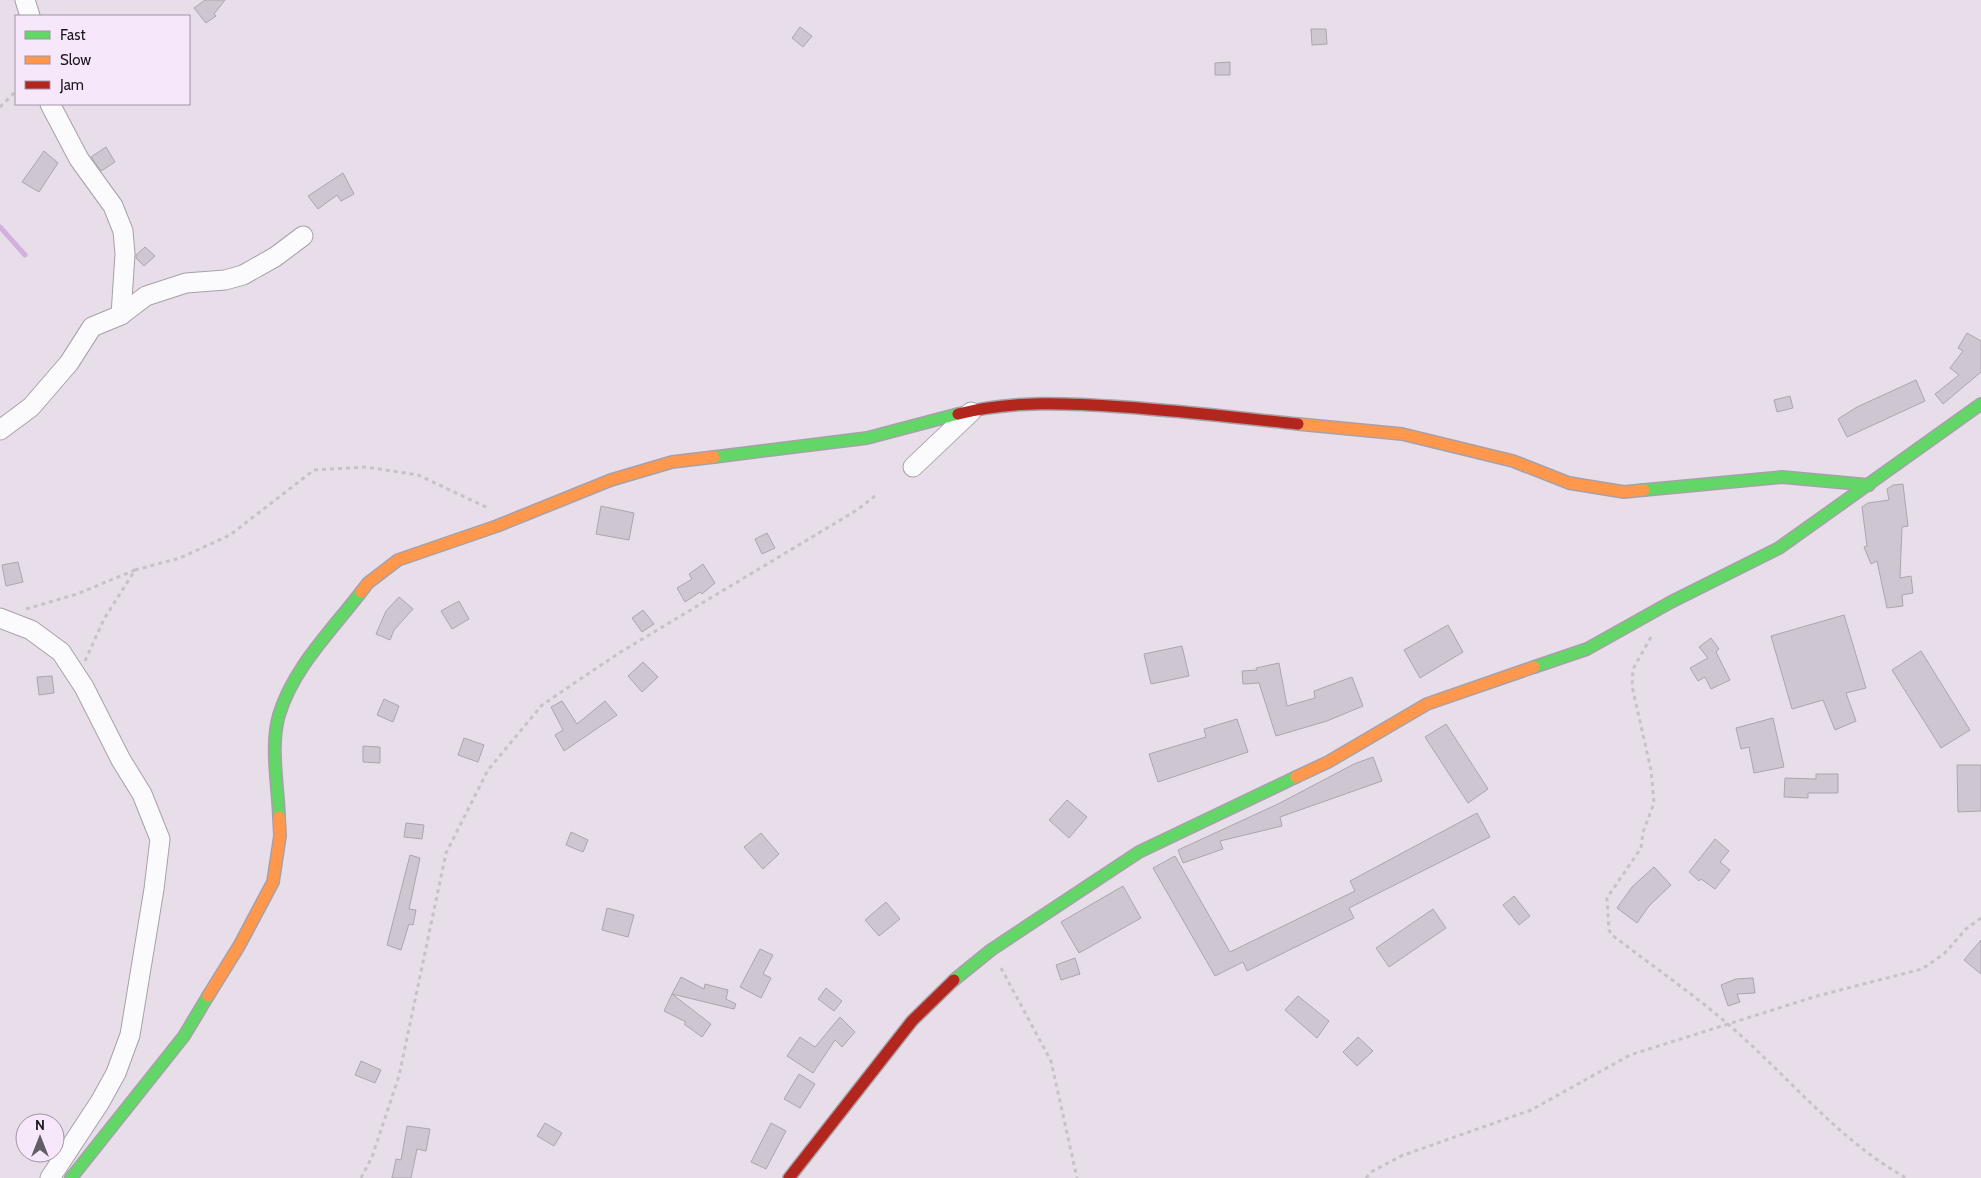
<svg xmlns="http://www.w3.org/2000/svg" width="1981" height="1178" viewBox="0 0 1981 1178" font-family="Cabin,sans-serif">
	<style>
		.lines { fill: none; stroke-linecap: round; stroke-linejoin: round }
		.stream { stroke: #d3afde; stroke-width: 5 }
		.building { fill: #cec7d1; stroke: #aca5ae }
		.street-casing { stroke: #a7a0a9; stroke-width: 21 }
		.fast-casing { stroke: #a7a0a9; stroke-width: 14 }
		.slow-casing { stroke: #a7a0a9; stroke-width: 14 }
		.jam-casing { stroke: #a7a0a9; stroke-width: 14 }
		.path { stroke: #c6c3c7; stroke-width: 3; stroke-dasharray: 4 4; stroke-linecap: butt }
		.street { stroke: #fbfafc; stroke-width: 19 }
		.fast { stroke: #63d668; stroke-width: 11 }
		.slow { stroke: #ff974d; stroke-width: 11 }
		.jam { stroke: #b3261e; stroke-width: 11 }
	</style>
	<rect width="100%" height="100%" fill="#e7deea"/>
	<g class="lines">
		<path class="stream" d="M0,227l25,28"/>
	</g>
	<g class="building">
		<path d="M205,0h20l-11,14 2,2 -10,7 -12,-15z"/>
		<path d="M800,27l12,9 -9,11 -11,-9z"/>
		<path d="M1311,29h15l1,15 -15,1z"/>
		<path d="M1230,62v13h-15v-12z"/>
		<path d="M106,147l9,15 -14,9 -10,-14z"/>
		<path d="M44,151l14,12 -19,29 -17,-10z"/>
		<path d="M343,173l11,21 -13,7 -4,-6 -19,14 -10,-13z"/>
		<path d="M145,247l10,9 -11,10 -8,-8v-3z"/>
		<path d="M1967,333l14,8v31l-38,32 -8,-10 24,-19 -9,-7 13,-17 -5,-3z"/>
		<path d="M1916,380l9,21 -78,36 -9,-18 19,-12z"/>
		<path d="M1790,396l3,12 -16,4 -3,-12z"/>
		<path d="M1903,484l5,42 -6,1 -2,51 11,-2 2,17 -11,2 1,11 -16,2 -10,-47 -6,3 -7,-17 3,-1 -5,-39 6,-4 21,-3 -2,-11 6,-4z"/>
		<path d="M601,506l33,7 -5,27 -33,-6z"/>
		<path d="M767,533l8,15 -13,6 -7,-15z"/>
		<path d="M18,562l5,20 -17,4 -4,-21z"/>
		<path d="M703,564l12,19 -13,11 -2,-2 -15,10 -8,-14 15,-9 -3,-5z"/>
		<path d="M399,597l14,12 -19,21 -4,10 -14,-6 10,-23z"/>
		<path d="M459,601l10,18 -17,10 -11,-18z"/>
		<path d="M643,610l11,14 -12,8 -10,-14z"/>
		<path d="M1844,615l22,73 -20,5 10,28 -21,9 -12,-30 -31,9 -21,-73z"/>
		<path d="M1448,625l15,27 -43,26 -16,-28z"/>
		<path d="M1711,638l8,11 -3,3 14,28 -19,9 -6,-12 -7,4 -8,-13 18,-10 -9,-11z"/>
		<path d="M1182,646l7,30 -38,8 -7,-30z"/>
		<path d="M1921,651l49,79 -29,18 -49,-78z"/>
		<path d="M643,662l15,15 -16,15 -14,-16z"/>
		<path d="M1279,663l8,43 28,-8 -1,-7 38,-14 11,29 -36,15 -51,15 -17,-53 -16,1 -1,-13 15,-1 -1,-2z"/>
		<path d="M52,676l2,17 -15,2 -2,-18z"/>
		<path d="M384,699l15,7 -6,16 -16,-7z"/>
		<path d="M562,701l15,23 28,-23 12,14 -53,36 -9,-16 8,-5 -12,-23z"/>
		<path d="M1773,718l11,49 -30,6 -5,-26 -8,2 -5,-21z"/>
		<path d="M1237,719l11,33 -90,30 -9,-28 57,-17 -2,-8z"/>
		<path d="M1446,724l42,65 -20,14 -43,-66z"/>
		<path d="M464,738l20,7 -6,17 -20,-7z"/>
		<path d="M363,746l17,1v16l-17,-1z"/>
		<path d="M1373,757l9,24 -102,36 2,9 -62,15 3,8 -40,14 -5,-13 100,-46 76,-40z"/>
		<path d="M1957,765h24v46l-23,1z"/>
		<path d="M1816,774h22v19h-30v5l-24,-1 1,-19 31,1z"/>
		<path d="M1067,800l20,17 -18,21 -20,-18z"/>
		<path d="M1477,813l13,24 -141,71 5,10 -107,53 -4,-9 -28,14 -62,-108 22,-12 55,96 125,-61 -5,-10z"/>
		<path d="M406,823l18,2 -2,14 -18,-2z"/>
		<path d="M571,832l17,8 -5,12 -17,-7z"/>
		<path d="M761,833l18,21 -16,15 -19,-22z"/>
		<path d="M1715,839l14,12 -9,11 10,8 -15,19 -14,-10 -2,2 -10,-9z"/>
		<path d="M410,855l10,3 -11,51 7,1 -3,15 -4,-1 -8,26 -14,-5z"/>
		<path d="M1654,867l17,18 -22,21 -12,17 -20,-15 15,-21z"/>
		<path d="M1123,886l18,32 -62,35 -18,-31z"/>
		<path d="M1514,896l16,20 -11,9 -16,-20z"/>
		<path d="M886,902l14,17 -21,17 -14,-16z"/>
		<path d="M607,908l27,7 -6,22 -26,-7z"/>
		<path d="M1433,909l13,19 -57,39 -13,-19z"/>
		<path d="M1981,940v34l-17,-14z"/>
		<path d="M760,949l13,6 -10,19 8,4 -10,20 -21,-11z"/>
		<path d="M1075,958l5,16 -19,6 -5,-15z"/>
		<path d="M681,977l23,12 1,-5 23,6 -2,9 10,5 -2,5 -62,-15z"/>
		<path d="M1753,978l2,15 -18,1 3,8 -12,4 -7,-21 15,-6z"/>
		<path d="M826,988l16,13 -8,10 -16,-12z"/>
		<path d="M672,994l39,30 -9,13 -18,-13 2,-2 -22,-11z"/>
		<path d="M1298,996l31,25 -12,17 -32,-28z"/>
		<path d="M840,1017l15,15 -13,15 -7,-7 -22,33 -26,-17 13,-19 15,10z"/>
		<path d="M1358,1037l15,14 -16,15 -14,-14z"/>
		<path d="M361,1061l20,9 -6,13 -20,-8z"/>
		<path d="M799,1074l16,10 -15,24 -16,-9z"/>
		<path d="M545,1123l17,10 -8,13 -17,-10z"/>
		<path d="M771,1123l15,8 -20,38 -15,-7z"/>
		<path d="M407,1126l23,3 -4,22 -9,-2 -6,29h-19l4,-19 5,1z"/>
	</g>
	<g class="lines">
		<g class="street-casing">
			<g id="street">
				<path d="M25,0l5,16"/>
				<path d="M50,104l29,55 34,47 10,25 2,23 -4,61"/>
				<path d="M0,430l31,-23 38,-44 23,-36 29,-12 25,-19 40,-13 39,-3 18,-5 32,-18 28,-21"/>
				<path d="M913,467l58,-55"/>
				<path d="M0,618l31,12 30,22 23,35 37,73 21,34 18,45 -6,50 -24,146 -14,38 -16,29 -50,76"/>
			</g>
		</g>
		<g class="fast-casing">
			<g id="fast">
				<path d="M714,457l153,-19 91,-24"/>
				<path d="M1644,490l138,-13 87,8"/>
				<path d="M1534,667l53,-18 84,-47 108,-54 202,-144"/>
				<path d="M279,817c-1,-32 -9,-71 0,-102 14,-47 53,-85 82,-123"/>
				<path d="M954,980l37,-30 148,-98 157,-75"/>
				<path d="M71,1178l113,-142 24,-40"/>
			</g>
		</g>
		<g class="slow-casing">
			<g id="slow">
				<path d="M1298,424l104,10 111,27 56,22 55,9 20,-2"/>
				<path d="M361,592l7,-9 30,-23 99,-34 114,-46 61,-18 42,-5"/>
				<path d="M1296,777l32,-15 99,-58 107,-37"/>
				<path d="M208,996l31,-50 34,-64 7,-46 -1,-19"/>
			</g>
		</g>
		<g class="jam-casing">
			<g id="jam">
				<path d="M958,414c54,-14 110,-11 166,-7 58,4 116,11 174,17"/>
				<path d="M789,1178l123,-157 42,-41"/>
			</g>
		</g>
		<g class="path">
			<path d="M0,107l16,-16"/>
			<path d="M26,609l51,-15 58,-24"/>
			<path d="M1651,637l-18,32 -1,17 19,84 3,33 -11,29 -2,16 -34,50 2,32 3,5c39,30 80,58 117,90 59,51 108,114 177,153"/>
			<path d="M85,661l19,-42 31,-49 45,-12 50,-23 84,-65 52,-3 52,8 70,33"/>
			<path d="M1001,968l50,93 26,117"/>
			<path d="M361,1178l11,-21 27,-81 47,-223 42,-83 54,-65 77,-52 238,-143 18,-14"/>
			<path d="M1366,1178l5,-6 30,-16 130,-46 99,-55 187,-59 105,-27 23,-16 21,-24 15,-11"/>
		</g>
		<use href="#street" class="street"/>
		<use href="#fast" class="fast"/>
		<use href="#slow" class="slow"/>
		<use href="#jam" class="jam"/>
	</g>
	<rect x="15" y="15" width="175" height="90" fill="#f6e7fb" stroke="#9f94a3"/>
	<rect x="25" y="31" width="25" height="8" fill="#63d668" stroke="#9f94a3"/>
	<text x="60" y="40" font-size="15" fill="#1c171e">Fast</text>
	<rect x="25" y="56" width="25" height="8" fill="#ff974d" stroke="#9f94a3"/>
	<text x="60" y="65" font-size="15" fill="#1c171e">Slow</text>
	<rect x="25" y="81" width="25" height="8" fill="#b3261e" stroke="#9f94a3"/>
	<text x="60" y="90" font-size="15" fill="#1c171e">Jam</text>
	<g transform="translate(40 1138)"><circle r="24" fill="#f6e7fb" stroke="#9f94a3"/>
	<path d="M0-4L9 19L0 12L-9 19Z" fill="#635d65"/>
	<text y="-8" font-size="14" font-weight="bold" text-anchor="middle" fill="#1c171e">N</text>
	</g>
</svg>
